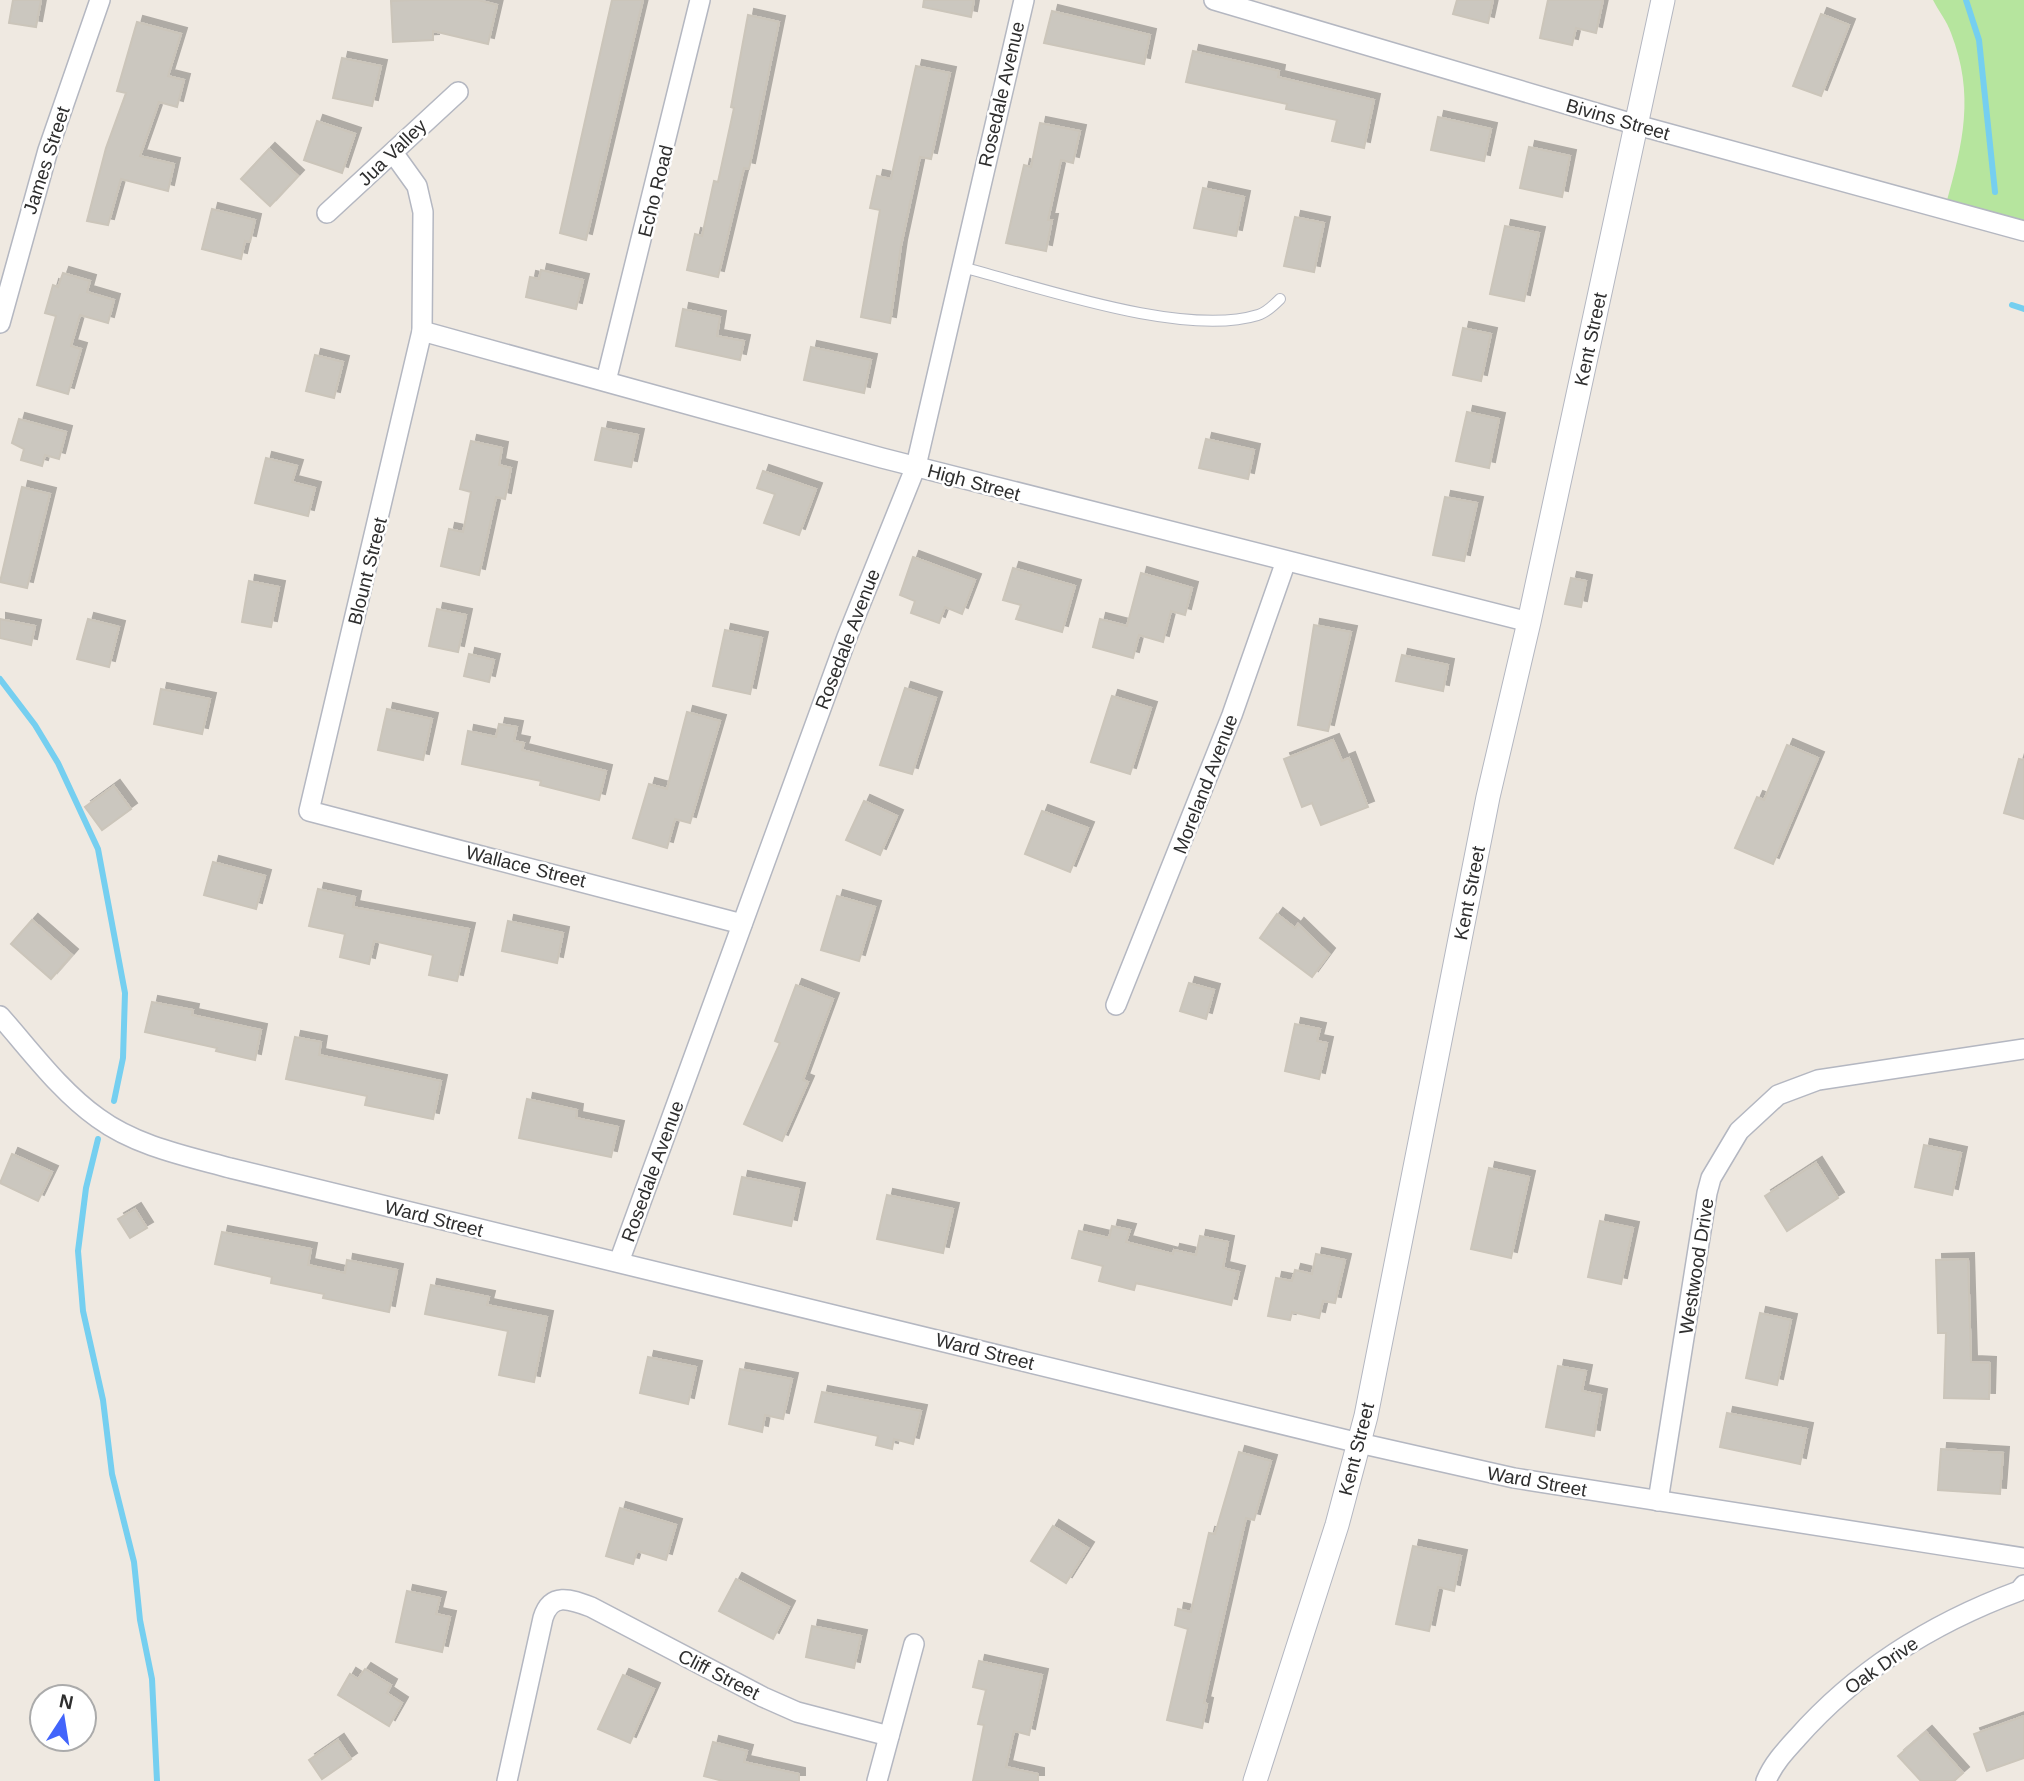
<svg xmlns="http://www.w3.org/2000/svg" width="2024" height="1781" viewBox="0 0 2024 1781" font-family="Helvetica,sans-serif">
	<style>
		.green { fill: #b6e59e }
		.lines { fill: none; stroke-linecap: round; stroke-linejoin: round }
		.stream { stroke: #75cff0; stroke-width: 6 }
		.building { fill: #cbc7bf; stroke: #cbc5ba; stroke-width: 2; filter: url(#shadow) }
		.service-casing { stroke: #b4b7c1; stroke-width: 12 }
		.minor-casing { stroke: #b4b7c1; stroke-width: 22 }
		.tertiary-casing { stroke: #b4b7c1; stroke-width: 25 }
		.service { stroke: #fff; stroke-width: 10 }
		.minor { stroke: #fff; stroke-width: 19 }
		.tertiary { stroke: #fff; stroke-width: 23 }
		.labels { text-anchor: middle; stroke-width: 5; stroke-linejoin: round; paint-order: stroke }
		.street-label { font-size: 19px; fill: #2e2e2e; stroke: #fff }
	</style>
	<defs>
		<filter id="shadow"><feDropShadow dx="6" dy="-6" stdDeviation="0" flood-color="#0004"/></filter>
	</defs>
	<rect width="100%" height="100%" fill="#efe9e1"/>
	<path class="green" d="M1933,0h91v225l-78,-21c17,-61 29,-109 5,-171 -4,-12 -12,-21 -18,-33z"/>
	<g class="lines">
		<g class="stream">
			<path d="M1966,0l13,40 16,152"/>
			<path d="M2012,305l12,4"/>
			<path d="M0,679l35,46 23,38 40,86 27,144 -2,65 -9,43"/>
			<path d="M98,1139l-12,49 -8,63 5,60 20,89 9,74 22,88 6,58 12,59 5,102"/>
		</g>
	</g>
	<g class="building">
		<path d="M13,0h28l-5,27 -27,-4z"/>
		<path d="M410,0h68l19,5 -9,39 -55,-13v9l-40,2 -2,-41z"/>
		<path d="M612,0h31l-57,240 -26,-7z"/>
		<path d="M924,0h50l-3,17 -48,-10z"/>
		<path d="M1457,0h36l-5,23 -35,-9z"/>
		<path d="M1548,0h55l-7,33 -20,-5 -4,17 -32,-7z"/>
		<path d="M1052,11l98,24 -6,29 -100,-21z"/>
		<path d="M1821,14l28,11 -28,71 -28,-10z"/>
		<path d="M748,15l31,7 -30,147 -5,-1 -26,109 -31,-7 8,-36 7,2 12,-55 4,1 16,-74 -3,-1z"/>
		<path d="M137,22l44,12 -13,42 16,4 -7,27 -18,-5 -19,54 34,8 -6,27 -47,-12 -13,46 -21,-4 19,-73 20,-55 -9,-2z"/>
		<path d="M1193,51l86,20 -1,6 96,23 -10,48 -32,-7 5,-21 -51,-11 1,-5 -101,-22z"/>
		<path d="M342,58l39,8 -9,40 -39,-8z"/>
		<path d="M916,66l34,7 -19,86 -11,-2 -19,89 -11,77 -29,-6 19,-107 -10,-2 7,-32 14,3z"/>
		<path d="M1438,117l53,12 -7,32 -53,-11z"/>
		<path d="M317,121l38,13 -13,39 -38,-13z"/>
		<path d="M1040,123l40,8 -7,32 -12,-3 -13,60h4l-6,31 -40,-8 18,-78 7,2z"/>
		<path d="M1529,147l41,9 -8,41 -42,-9z"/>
		<path d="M269,149l29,27 -28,30 -29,-27z"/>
		<path d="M1203,188l41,9 -8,39 -42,-8z"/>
		<path d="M212,209l43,11 -5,22 -5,-1 -4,18 -39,-10z"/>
		<path d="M1295,217l29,6 -10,49 -30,-6z"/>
		<path d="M1505,226l34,7 -15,68 -34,-7z"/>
		<path d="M541,270l42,10 -7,29 -50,-12 4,-20 9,2z"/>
		<path d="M63,273l27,8 -3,11 27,8 -6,23 -28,-8 -9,31 10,3 -13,45 -31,-9 19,-69 -11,-3 8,-28 5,2z"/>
		<path d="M683,309l37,8 -3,19 27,5 -4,19 -64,-14z"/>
		<path d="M1463,328l28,6 -10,47 -28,-6z"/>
		<path d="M811,347l60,13 -7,33 -60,-13z"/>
		<path d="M315,355l28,7 -9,36 -28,-7z"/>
		<path d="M1467,412l32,7 -10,49 -33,-7z"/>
		<path d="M19,419l47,13 -7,27 -14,-4 -3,11 -21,-6 3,-11 -12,-6z"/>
		<path d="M602,428l36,7 -7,32 -36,-7z"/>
		<path d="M1206,439l48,11 -6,29 -49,-11z"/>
		<path d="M471,441l31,7 -3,17 12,3 -6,31 -9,-2 -17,78 -38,-9 8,-37 14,3 8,-40 -11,-3z"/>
		<path d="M266,458l31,8 -5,16 23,6 -7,28 -53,-13z"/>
		<path d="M763,471l53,18 -17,46 -35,-12 11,-29 -18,-6z"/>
		<path d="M22,487l28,7 -23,94 -27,-6z"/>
		<path d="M1445,497l32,6 -13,58 -31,-6z"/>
		<path d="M913,557l62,23 -13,34 -17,-7 -6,16 -28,-10 4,-12 -15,-6z"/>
		<path d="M1013,568l62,18 -13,46 -46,-13 5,-14 -18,-5z"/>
		<path d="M1141,573l51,15 -7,27 -14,-4 -8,31 -24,-7 -6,23 -40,-11 7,-28 27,7z"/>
		<path d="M1571,578l15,3 -5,26 -16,-3z"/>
		<path d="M249,581l30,6 -8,40 -29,-5z"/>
		<path d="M437,609l29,6 -8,37 -29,-6z"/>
		<path d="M0,619l35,7 -4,19 -31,-7z"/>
		<path d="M88,619l31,8 -10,40 -32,-8z"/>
		<path d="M1314,625l37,7 -23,99 -30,-6z"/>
		<path d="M725,630l37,8 -12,56 -37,-8z"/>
		<path d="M469,654l25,6 -5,22 -25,-6z"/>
		<path d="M1402,655l46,10 -5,26 -47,-10z"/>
		<path d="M905,688l31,10 -24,76 -32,-9z"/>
		<path d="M161,689l49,10 -8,35 -48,-10z"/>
		<path d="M1112,696l39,12 -21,66 -39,-12z"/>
		<path d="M387,709l45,10 -9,41 -45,-10z"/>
		<path d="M687,712l33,9 -30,102 -15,-4 -8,29 -34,-10 16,-54 18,5z"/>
		<path d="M499,724l18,3 -3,14 10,2 -2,7 84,21 -7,29 -59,-15 1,-4 -79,-17 6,-33 28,6z"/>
		<path d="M1333,740l9,21 7,-3 19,49 -47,18 -9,-22 -10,4 -18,-48z"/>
		<path d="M1787,745l31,13 -45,106 -38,-16 22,-51 7,3z"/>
		<path d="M2019,759l5,1v59l-20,-6z"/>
		<path d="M114,786l17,23 -29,21 -17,-23z"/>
		<path d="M864,801l33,15 -17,39 -34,-15z"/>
		<path d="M1042,811l46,17 -18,44 -45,-18z"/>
		<path d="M213,862l52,14 -9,33 -52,-14z"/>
		<path d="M318,889l37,8 -2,10 116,22 -12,52 -28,-6 4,-20 -59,-14 -5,23 -29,-7 5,-23 -36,-8z"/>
		<path d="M837,896l38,11 -16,54 -38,-11z"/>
		<path d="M1277,914l18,14 3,-4 31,30 -17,23 -52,-39z"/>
		<path d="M32,920l40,35 -21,24 -40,-35z"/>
		<path d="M508,921l55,12 -6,30 -55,-12z"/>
		<path d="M1189,983l25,7 -8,29 -26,-8z"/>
		<path d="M796,985l37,14 -30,81 5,2 -26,59 -38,-17 36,-81 -5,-2z"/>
		<path d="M152,1002l41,8 -1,5 69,15 -6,30 -39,-9 1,-3 -72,-16z"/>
		<path d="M1295,1024l25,5 -3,12 10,2 -8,36 -34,-8z"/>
		<path d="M295,1037l26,5 -2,13 122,26 -8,38 -68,-14 2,-9 -81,-17z"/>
		<path d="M527,1099l50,11 -1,8 42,9 -7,30 -92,-19z"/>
		<path d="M1924,1145l37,8 -9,42 -37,-8z"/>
		<path d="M12,1154l40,18 -14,29 -38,-18z"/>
		<path d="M1816,1163l22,35 -51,33 -22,-35z"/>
		<path d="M1489,1168l40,9 -18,81 -40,-9z"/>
		<path d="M742,1177l57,12 -8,37 -57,-12z"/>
		<path d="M887,1195l66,14 -10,44 -66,-14z"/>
		<path d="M135,1209l12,19 -17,10 -12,-19z"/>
		<path d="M1600,1221l33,7 -12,56 -33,-7z"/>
		<path d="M1112,1226l18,4 -4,12 47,12 1,-4 22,5 4,-19 28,6 -5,26 16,4 -8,33 -95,-22 -2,7 -35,-9 4,-15 -31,-8 7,-27 30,7z"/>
		<path d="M222,1232l89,17 -3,16 37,8 2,-13 50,10 -8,42 -66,-14 1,-4 -53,-11 1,-6 -57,-13z"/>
		<path d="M1316,1254l29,6 -10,43 -12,-2 -4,17 -27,-6 -2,8 -22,-4 8,-38 16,3 3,-11 17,4z"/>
		<path d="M1968,1259l3,103 19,1 -1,36 -45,-1 2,-65h-8l-2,-73z"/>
		<path d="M431,1285l58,12 -2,8 60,12 -13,65 -35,-7 9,-44 -83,-17z"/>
		<path d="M1760,1313l31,7 -14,65 -31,-7z"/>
		<path d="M648,1357l48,10 -8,37 -48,-11z"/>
		<path d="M1558,1366l28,5 -4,20 19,4 -7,41 -48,-9z"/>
		<path d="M740,1369l52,10 -9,40 -18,-4 -3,17 -33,-8z"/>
		<path d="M822,1392l99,19 -8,33 -19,-5 -2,10 -16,-4 2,-9 -63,-14z"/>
		<path d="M1727,1413l80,16 -7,35 -80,-17z"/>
		<path d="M1941,1449l62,4 -3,41 -62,-4z"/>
		<path d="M1239,1452l32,9 -17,59 -8,-2 -42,185 3,1 -5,24 -35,-8 21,-91 -13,-4 3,-16 13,3 18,-79 6,1z"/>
		<path d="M620,1508l56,17 -10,35 -29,-9 -4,13 -27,-8z"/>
		<path d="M1053,1526l35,22 -22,35 -35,-22z"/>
		<path d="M1413,1546l48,10 -7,35 -16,-4 -9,44 -33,-7z"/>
		<path d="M736,1579l53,28 -16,32 -54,-28z"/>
		<path d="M407,1591l33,7 -4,16 14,3 -8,35 -46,-10z"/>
		<path d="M812,1626l49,10 -7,32 -48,-11z"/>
		<path d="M979,1661l63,14 -13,60 -15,-4 -8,36 32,7v7h-65l11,-56 -6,-1 8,-34 -13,-3z"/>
		<path d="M365,1669l26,16 -4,8 15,10 -13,23 -51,-31 12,-21 8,5z"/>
		<path d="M623,1675l31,14 -24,54 -32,-14z"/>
		<path d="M2024,1716v42l-37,13 -13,-37z"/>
		<path d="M1926,1732l37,41 -9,8h-33l-23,-25z"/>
		<path d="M338,1740l13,19 -29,20 -13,-19z"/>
		<path d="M713,1742l34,9 -3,11 55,12v7h-76l-19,-5z"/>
	</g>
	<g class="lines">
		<g class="service-casing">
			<path id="service" d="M962,267c77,20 222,71 296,48 8,-2 16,-10 22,-16"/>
		</g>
		<g class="minor-casing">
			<g id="minor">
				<path d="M1214,0l423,125 387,106"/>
				<path d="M394,154l23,32 6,26 -1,119 -113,480 433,113"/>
				<path d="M327,213l131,-121"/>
				<path d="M0,323l48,-173 52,-150"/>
				<path d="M422,331l460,127 647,164"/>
				<path d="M606,381l94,-381"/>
				<path d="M1116,1005l116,-290 54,-154"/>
				<path d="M0,1016c31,35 60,75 98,102 38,28 88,38 132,50l1129,275 155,35 510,80"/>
				<path d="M619,1262l228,-625 69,-171 108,-466"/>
				<path d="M1658,1501l49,-308 4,-15 28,-47 39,-36 40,-15 206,-31"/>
				<path d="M507,1781l36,-163c8,-26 27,-19 48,-11l172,90 34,15 92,24"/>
				<path d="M877,1781l37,-137"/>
				<path d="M1766,1781c7,-17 19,-30 31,-43 60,-68 138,-116 222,-147l5,-6"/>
			</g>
		</g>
		<g class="tertiary-casing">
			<path id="tertiary" d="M1255,1781l82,-256 29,-109 122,-619 41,-175 134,-622"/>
		</g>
		<use href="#service" class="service"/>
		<use href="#minor" class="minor"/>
		<use href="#tertiary" class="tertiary"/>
	</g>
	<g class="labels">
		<g class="street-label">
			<text transform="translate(1001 94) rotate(-77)" y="7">Rosedale Avenue</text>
			<text transform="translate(1618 119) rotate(16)" y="7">Bivins Street</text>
			<text transform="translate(392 152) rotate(-44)" y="7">Jua Valley</text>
			<text transform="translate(46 160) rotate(-72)" y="7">James Street</text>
			<text transform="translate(655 191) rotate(-76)" y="7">Echo Road</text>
			<text transform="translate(1590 339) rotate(-78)" y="7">Kent Street</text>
			<text transform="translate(974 482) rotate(15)" y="7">High Street</text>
			<text transform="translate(367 571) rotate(-76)" y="7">Blount Street</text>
			<text transform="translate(847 639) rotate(-69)" y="7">Rosedale Avenue</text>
			<text transform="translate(1205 784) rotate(-69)" y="7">Moreland Avenue</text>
			<text transform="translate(526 866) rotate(14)" y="7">Wallace Street</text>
			<text transform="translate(1469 893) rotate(-79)" y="7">Kent Street</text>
			<text transform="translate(652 1171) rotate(-70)" y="7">Rosedale Avenue</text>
			<text transform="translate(434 1218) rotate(14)" y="7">Ward Street</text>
			<text transform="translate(1696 1266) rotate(-81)" y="7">Westwood Drive</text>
			<text transform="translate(985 1351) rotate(14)" y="7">Ward Street</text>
			<text transform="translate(1356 1449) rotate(-76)" y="7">Kent Street</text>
			<text transform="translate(1537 1481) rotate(10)" y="7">Ward Street</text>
			<text transform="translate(1881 1665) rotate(-35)" y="7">Oak Drive</text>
			<text transform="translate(719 1674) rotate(27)" y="7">Cliff Street</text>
		</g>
	</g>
	<g transform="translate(63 1718) rotate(12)"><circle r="33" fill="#ffffff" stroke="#ababab" stroke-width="2"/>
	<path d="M0-5L12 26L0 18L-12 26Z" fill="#4264fb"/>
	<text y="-10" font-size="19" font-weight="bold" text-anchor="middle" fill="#2e2e2e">N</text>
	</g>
</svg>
